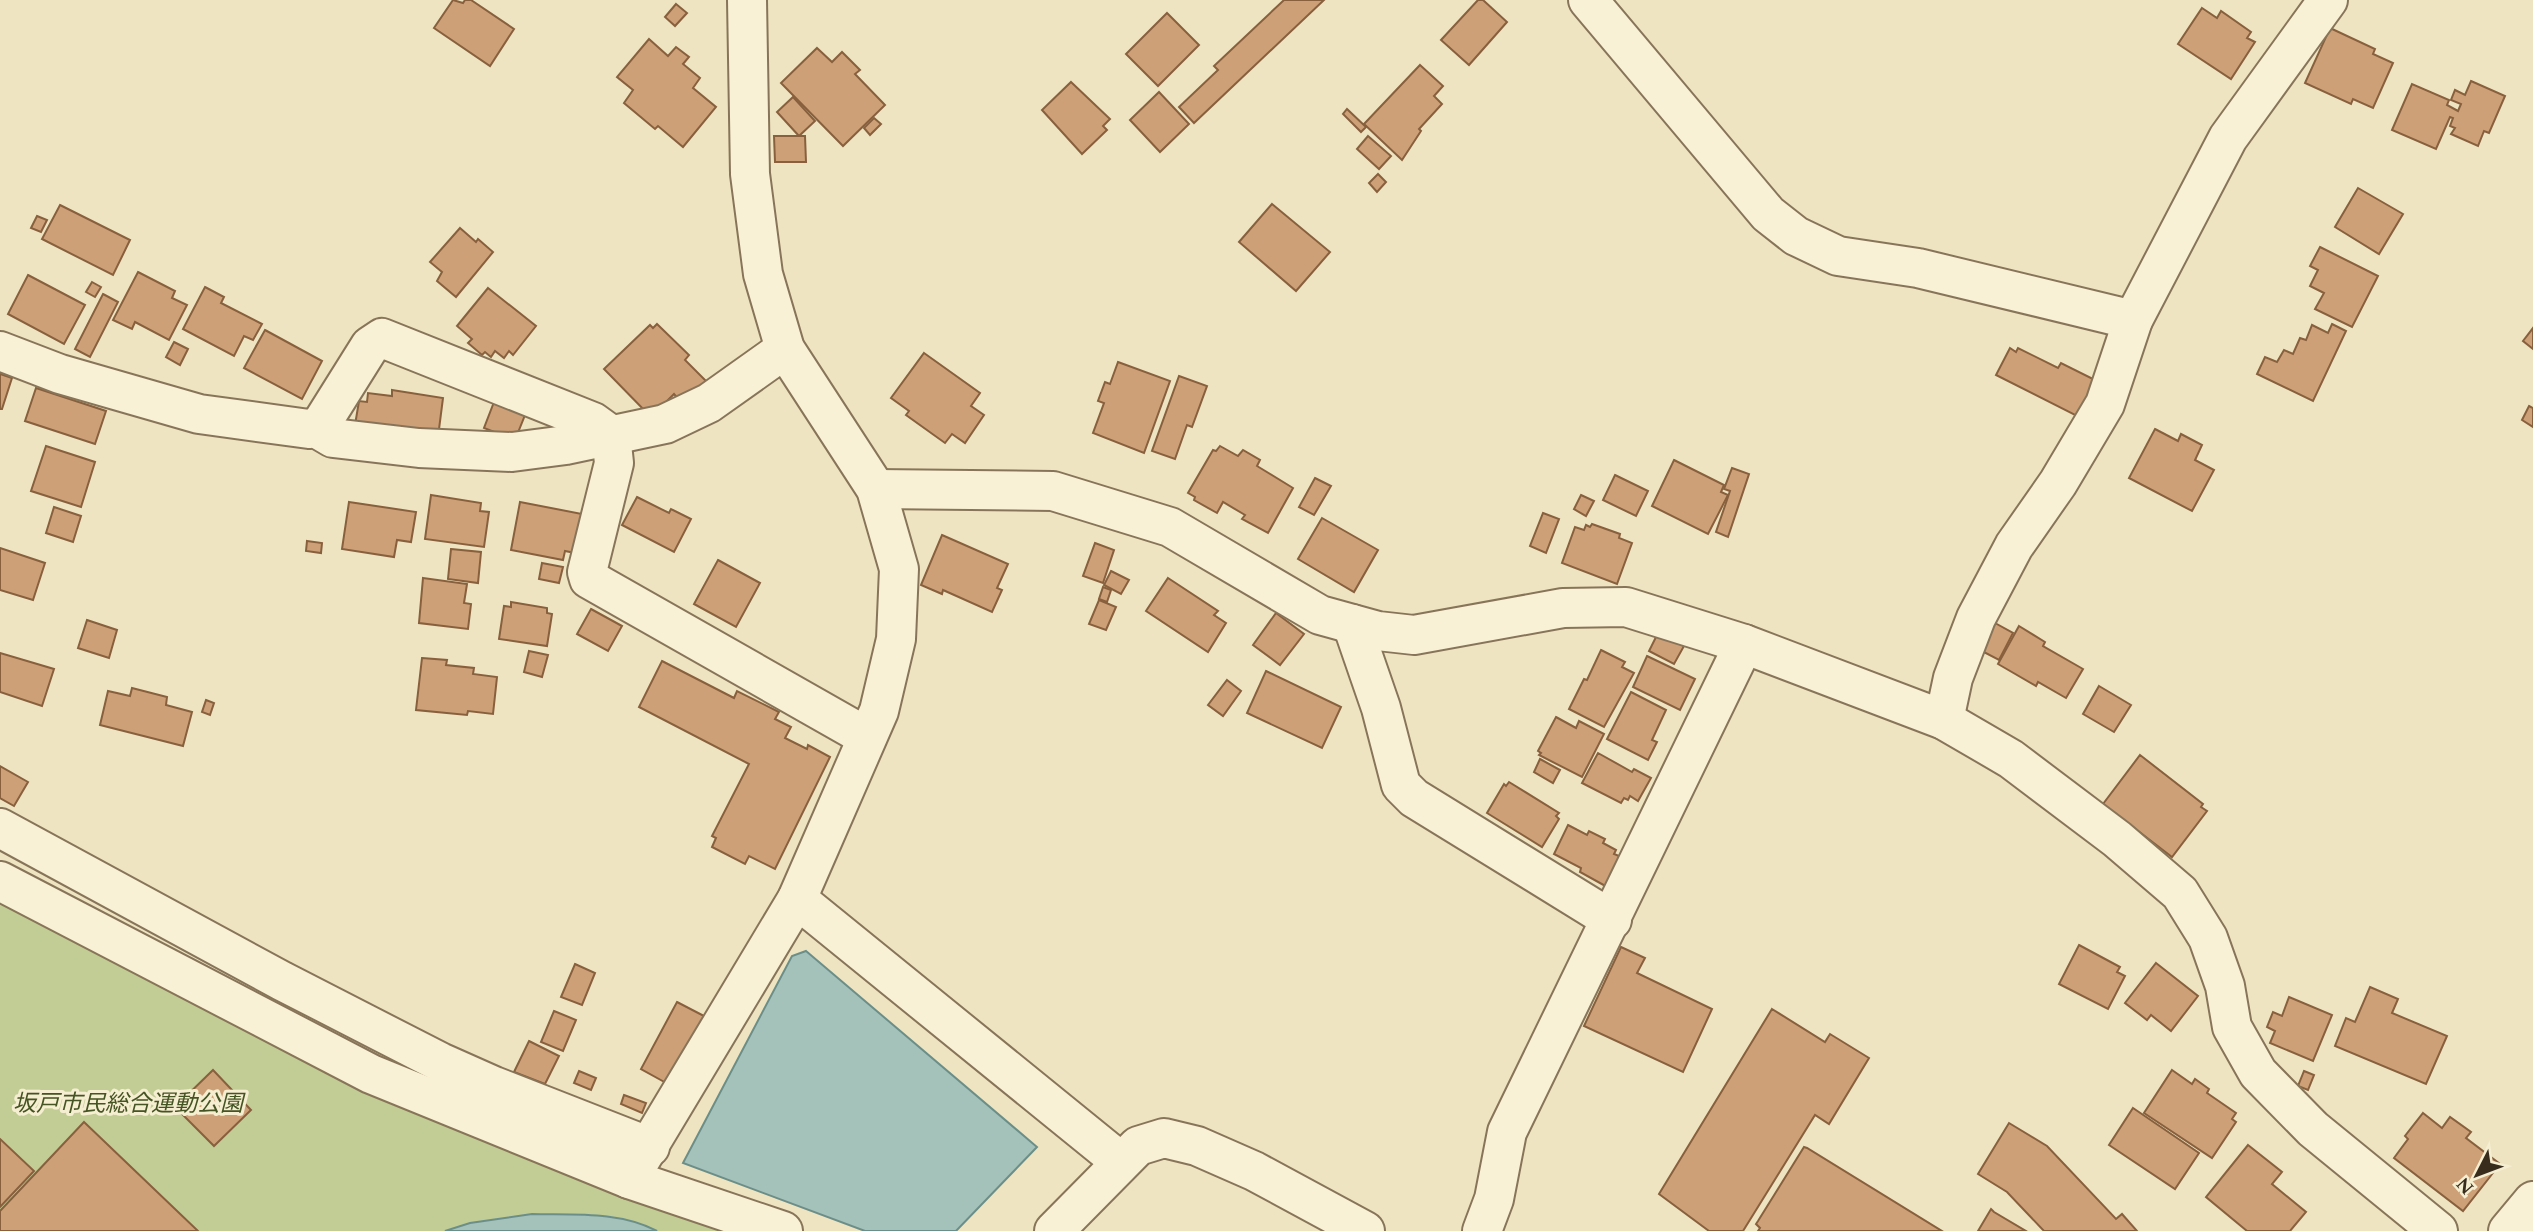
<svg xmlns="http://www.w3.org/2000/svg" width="2533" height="1231" viewBox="0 0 2533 1231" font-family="Spectral,'Noto Sans JP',serif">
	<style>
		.green { fill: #c2cd95 }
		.water { fill: #a4c1ba; stroke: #6b8f88; stroke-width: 2 }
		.building { fill: #cda077; stroke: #88603e; stroke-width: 2 }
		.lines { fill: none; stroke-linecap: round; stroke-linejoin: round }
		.minor-casing { stroke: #887559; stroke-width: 42 }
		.minor { stroke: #f9f1d5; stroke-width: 38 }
		.labels { text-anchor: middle; stroke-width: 6; stroke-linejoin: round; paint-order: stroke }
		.park-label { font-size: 23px; font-style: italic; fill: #455423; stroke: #f6eed1 }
	</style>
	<rect width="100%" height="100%" fill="#eee4c1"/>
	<path class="green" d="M0,890l727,341h-727z"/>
	<g class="water">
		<path d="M806,951l231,196 -81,84h-91l-182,-68 109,-207z"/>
		<path d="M532,1214c41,1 88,-3 125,17h-212l25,-8z"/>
	</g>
	<g class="building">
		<path d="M453,0l10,3 2,-3h6l43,29 -24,37 -56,-38z"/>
		<path d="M1284,0h40l-130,123 -15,-16 39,-37 -4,-4z"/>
		<path d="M1478,0h5l24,22 -38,43 -28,-25z"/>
		<path d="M676,4l11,9 -12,13 -10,-9z"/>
		<path d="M2202,8l15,10 4,-7 30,21 -4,6 8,4 -24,37 -53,-35z"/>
		<path d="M1167,13l32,32 -41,41 -32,-32z"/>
		<path d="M2330,28l45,21 -2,5 20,9 -20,45 -20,-9 -2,5 -46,-21z"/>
		<path d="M649,39l19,17 8,-9 13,10 -6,7 17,14 -7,10 23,19 -33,40 -25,-21 -3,3 -31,-26 9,-13 -16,-13z"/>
		<path d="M817,48l15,14 10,-10 18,18 -5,4 30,31 -42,41 -62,-63z"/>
		<path d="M1420,65l23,21 -9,10 8,8 -23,25 2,2 -19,29 -38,-36z"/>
		<path d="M2471,81l34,15 -16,37 -5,-2 -6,15 -27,-12 4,-6 -5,-2 3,-8 -3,-1 -14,32 -44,-19 20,-46 37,16 -2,5 11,6 3,-7 -10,-4 4,-10 10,5z"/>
		<path d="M1071,82l39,37 -7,7 4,4 -25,24 -40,-44z"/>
		<path d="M1159,92l30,32 -29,28 -30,-32z"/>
		<path d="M793,97l22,24 -16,15 -22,-24z"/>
		<path d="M1347,109l19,18 -5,5 -18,-18z"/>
		<path d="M874,118l7,6 -11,11 -6,-7z"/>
		<path d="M774,136h31l1,26h-31z"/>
		<path d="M1368,136l23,20 -12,13 -22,-20z"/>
		<path d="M1378,174l8,8 -9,10 -8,-9z"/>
		<path d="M2358,188l45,26 -24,40 -44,-27z"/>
		<path d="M1272,204l58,48 -34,39 -57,-49z"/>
		<path d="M60,205l70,35 -17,35 -71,-36z"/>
		<path d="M37,216l10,4 -6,12 -10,-4z"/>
		<path d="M460,228l16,14 2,-3 15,13 -37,45 -19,-16 5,-9 -12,-10z"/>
		<path d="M2320,247l58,29 -26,51 -37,-18 9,-16 -14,-7 8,-16 -8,-4z"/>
		<path d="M138,272l37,19 -3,7 15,7 -18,35 -34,-18 -3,7 -19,-9z"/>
		<path d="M28,275l57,30 -21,39 -56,-30z"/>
		<path d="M92,282l9,5 -6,10 -9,-5z"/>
		<path d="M205,287l19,10 -3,6 41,21 -9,16 -9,-4 -10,20 -51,-27z"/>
		<path d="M488,288l48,38 -23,29 -4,-4 -5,7 -9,-7 -4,6 -6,-5 -3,3 -14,-12 4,-4 -15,-13z"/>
		<path d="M103,294l15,8 -28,55 -15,-8z"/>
		<path d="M657,324l32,31 -4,5 26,26 -30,16 -7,-8 -18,18 -7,3 -45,-46 46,-44 3,3z"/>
		<path d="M2332,324l14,7 -33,70 -56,-27 8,-17 12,5 7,-12 9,4 7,-16 6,2 6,-15 16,8z"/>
		<path d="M2533,328v21l-10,-8z"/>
		<path d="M265,330l57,31 -20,38 -58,-31z"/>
		<path d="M174,342l14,7 -8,16 -14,-8z"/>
		<path d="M2010,348l6,4 2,-4 40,20 3,-5 36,18 -18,36 -83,-42z"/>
		<path d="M924,353l56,40 -9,13 13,9 -19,28 -13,-9 -7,9 -39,-28 3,-4 -18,-13z"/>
		<path d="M1118,362l52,19 -26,72 -51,-20 11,-30 -6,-2 7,-19 5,2z"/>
		<path d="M0,374l12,4 -10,31h-2z"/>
		<path d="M1179,376l28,10 -15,41 -5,-2 -12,34 -23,-8z"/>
		<path d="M36,388l70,23 -11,33 -70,-23z"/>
		<path d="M392,390l51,8 -5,39 -83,-12 4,-24 8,1 1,-9 24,3z"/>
		<path d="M494,402l31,13 -10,25 -31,-12z"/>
		<path d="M2529,406l4,2v19l-11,-7z"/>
		<path d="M2155,429l23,12 3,-7 21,11 -7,15 19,10 -22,41 -63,-33z"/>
		<path d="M46,446l49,16 -14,45 -50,-16z"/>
		<path d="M1220,446l18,10 5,-6 17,10 -3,6 36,22 -25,45 -26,-14 3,-4 -22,-13 -6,11 -23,-13 1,-3 -7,-4 25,-43 3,1z"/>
		<path d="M1674,460l50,25 -3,7 7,3 -20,39 -56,-28z"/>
		<path d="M1732,468l17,6 -21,63 -12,-5 14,-41 -6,-2z"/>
		<path d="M1615,475l33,16 -12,25 -33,-16z"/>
		<path d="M1315,478l16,8 -17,29 -15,-8z"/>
		<path d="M431,495l50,8 -1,8 9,1 -5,35 -59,-8z"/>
		<path d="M1581,495l13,6 -8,15 -12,-7z"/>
		<path d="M637,497l32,16 2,-4 20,10 -17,33 -52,-27z"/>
		<path d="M349,502l67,10 -5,30 -14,-2 -3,17 -52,-8z"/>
		<path d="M520,502l62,12 -7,39 -10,-2 -2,9 -52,-10z"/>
		<path d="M54,507l27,9 -8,26 -27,-9z"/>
		<path d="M1543,513l16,6 -13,34 -16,-7z"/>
		<path d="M1322,518l56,32 -24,42 -56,-33z"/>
		<path d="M1592,524l28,10 -1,4 13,5 -15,41 -55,-21 13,-36 9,3 2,-5 4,2z"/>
		<path d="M942,535l66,29 -11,24 5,2 -10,22 -49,-22 -1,4 -21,-9z"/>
		<path d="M307,541l15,2 -1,10 -15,-2z"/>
		<path d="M1095,543l19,7 -11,33 -20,-7z"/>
		<path d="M0,548l45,15 -12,37 -33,-10z"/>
		<path d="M451,549l30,3 -3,31 -30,-4z"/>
		<path d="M718,560l42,23 -24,44 -42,-23z"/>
		<path d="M542,563l21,4 -4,16 -20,-4z"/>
		<path d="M1111,571l18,9 -8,14 -17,-9z"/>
		<path d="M423,578l44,6 -3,19 7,1 -3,25 -49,-6z"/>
		<path d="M1168,578l50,33 -4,4 12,8 -18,29 -62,-41z"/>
		<path d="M1103,587l8,3 -4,12 -8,-3z"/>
		<path d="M1099,600l17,7 -10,23 -17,-6z"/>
		<path d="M511,602l36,6v5l5,1 -5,32 -48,-7 5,-33 7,1z"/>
		<path d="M591,609l31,17 -14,25 -31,-17z"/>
		<path d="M1276,613l28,21 -24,31 -27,-20z"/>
		<path d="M87,620l30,10 -8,28 -31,-10z"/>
		<path d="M1995,623l18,10 -14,27 -19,-10z"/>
		<path d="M2019,626l26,16 -2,4 40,23 -17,29 -28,-16 -2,4 -38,-22z"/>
		<path d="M1657,635h6l21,11 -10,18 -25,-13z"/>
		<path d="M1601,650l24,12 -3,5 12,6 -30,54 -35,-18 15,-30 3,1z"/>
		<path d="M529,651l19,4 -6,22 -18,-5z"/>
		<path d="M0,653l54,16 -12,37 -42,-14z"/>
		<path d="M1647,656l48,23 -15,31 -47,-23z"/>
		<path d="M422,658l25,2 -1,5 28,3 -1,6 24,3 -4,37 -25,-3 -1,4 -51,-5z"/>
		<path d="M662,661l72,37 3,-7 42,21 -4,7 16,8 -6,11 22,11 1,-4 22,12 -55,112 -26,-13 -4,8 -33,-17 4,-9 -4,-2 37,-72 -110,-57z"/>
		<path d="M1266,671l75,36 -19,41 -75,-35z"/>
		<path d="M1227,680l14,11 -18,25 -15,-11z"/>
		<path d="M2099,686l32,19 -17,27 -31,-18z"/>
		<path d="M132,688l35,9 -1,8 26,7 -9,34 -83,-21 8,-34 22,5z"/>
		<path d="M1631,692l35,18 -14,30 5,2 -9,18 -41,-21z"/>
		<path d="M206,700l8,3 -4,12 -8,-3z"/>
		<path d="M1556,717l20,11 3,-7 25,13 -22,43 -43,-22 2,-2 -3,-2z"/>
		<path d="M1598,753l34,19 2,-3 17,9 -13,23 -8,-5 -2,4 -4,-2 -3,5 -39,-20z"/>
		<path d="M2140,755l63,49 -2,3 6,4 -35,46 -69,-53z"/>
		<path d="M1540,759l20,11 -7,13 -19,-11z"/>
		<path d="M0,766l28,16 -14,24 -14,-8z"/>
		<path d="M1509,782l50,31 -3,3 3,3 -17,28 -55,-34 17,-29 2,2z"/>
		<path d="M1568,825l19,10 2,-4 16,8 -2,4 13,7 -2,4 10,4 -15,30 -29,-16 1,-4 -27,-14z"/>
		<path d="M2079,945l41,22 -3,5 8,4 -17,33 -49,-25z"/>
		<path d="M1621,947l24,11 -8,15 75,36 -29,63 -99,-46z"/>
		<path d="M2156,963l42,33 -27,35 -20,-16 -4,5 -22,-17z"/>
		<path d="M575,964l20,9 -13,32 -21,-8z"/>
		<path d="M2370,987l28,12 -6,14 55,23 -21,48 -91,-38 11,-28 9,4z"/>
		<path d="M2289,997l43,18 -19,46 -43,-18 5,-12 -8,-4 6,-15 9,4z"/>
		<path d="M677,1002l27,14 -36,68 -27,-15z"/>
		<path d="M1772,1009l53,33 5,-8 39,24 -40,66 -14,-9 -72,116h-34l-50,-37z"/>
		<path d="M554,1011l22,9 -13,31 -22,-9z"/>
		<path d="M529,1041l30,15 -14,28 -31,-12z"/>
		<path d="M213,1070l38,40 -37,36 -39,-39z"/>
		<path d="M2172,1070l20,14 3,-5 14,10 -2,4 29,20 -4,6 4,3 -24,36 -68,-45z"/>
		<path d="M579,1071l17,7 -5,12 -17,-7z"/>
		<path d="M2304,1071l10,4 -6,15 -10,-4z"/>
		<path d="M624,1095l22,8 -4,10 -21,-9z"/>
		<path d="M2133,1108l66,45 -24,36 -66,-44z"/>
		<path d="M2423,1113l19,15 8,-11 21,15 -5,6 34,26 -37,47 -69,-53 14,-19 -3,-3z"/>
		<path d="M84,1122l114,109h-198v-20z"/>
		<path d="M2009,1123l38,23 69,73 6,-5 15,17h-93l-37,-39 -29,-18z"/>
		<path d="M0,1139l34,32 -34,36z"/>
		<path d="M2248,1145l34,27 -10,12 34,28 -16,19h-43l-41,-34z"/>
		<path d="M1804,1147l3,1 135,83h-184l2,-3 -4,-4 2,-3z"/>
		<path d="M1991,1209l3,3 32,19h-48z"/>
	</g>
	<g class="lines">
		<g class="minor-casing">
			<g id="minor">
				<path d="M747,0l3,174 13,100 22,75 91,140 23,80 -3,70 -17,72 -82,188 -168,280 154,52"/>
				<path d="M1588,0l180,214 28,22 42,20 80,12 215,52"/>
				<path d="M0,351l60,23 139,40 110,15 7,-1 7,-7 47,-75 12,-8 211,84 18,13 3,28 -27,109 2,7 278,158"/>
				<path d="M316,428l17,10 86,10 93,4 54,-7 99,-21 44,-21 76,-54"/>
				<path d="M876,489l177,2 117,36 150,88 58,16 36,4 149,-27 63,-1 118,37 200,76 67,39 106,80 63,54 28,45 17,48 7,41 26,46 55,56 125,102"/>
				<path d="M1352,624l29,84 20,77 13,13 198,122"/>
				<path d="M1944,720l9,-42 23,-60 38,-72 44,-63 47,-79 28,-84 95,-182 100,-138"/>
				<path d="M0,828l282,153 158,81 54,24 156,61"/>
				<path d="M0,881l371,193 258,105"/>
				<path d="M797,899l324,263"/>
				<path d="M1054,1231l84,-85 26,-8 33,8 57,25 111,60"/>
				<path d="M1482,1231l12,-32 13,-67 237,-488"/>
				<path d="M2508,1231l25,-30"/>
			</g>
		</g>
		<use href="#minor" class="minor"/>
	</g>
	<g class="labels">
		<g class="park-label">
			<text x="128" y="1111">坂戸市民総合運動公園</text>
		</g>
	</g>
	<g transform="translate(2477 1175) rotate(228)" stroke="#f6eed1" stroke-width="5" paint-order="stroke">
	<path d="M0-5L12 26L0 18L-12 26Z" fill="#382c1d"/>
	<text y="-10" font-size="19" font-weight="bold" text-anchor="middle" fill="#382c1d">N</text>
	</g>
</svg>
